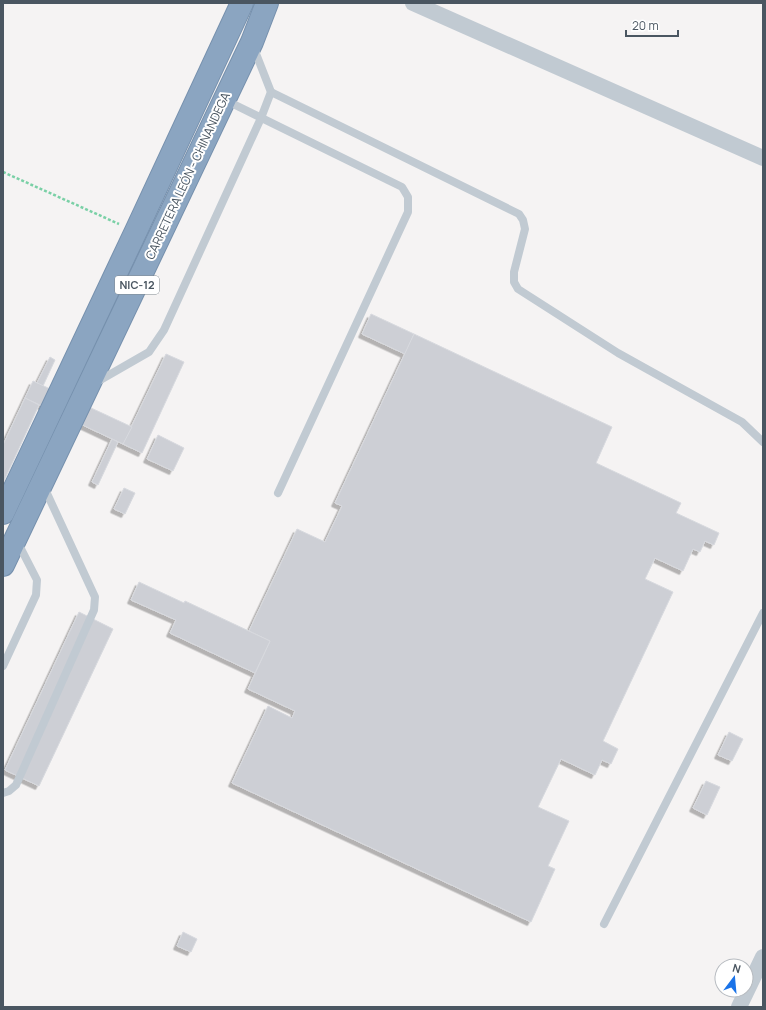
<svg xmlns="http://www.w3.org/2000/svg" width="766" height="1010" viewBox="0 0 766 1010" font-family="Manrope,sans-serif">
	<style>
		.building { fill: #cdcfd5; stroke: #d7d9de; filter: url(#shadow) }
		.lines { fill: none; stroke-linecap: round; stroke-linejoin: round }
		.highway-casing { stroke: #7690ad; stroke-width: 24 }
		.path { stroke: #7ad0a6; stroke-width: 2.5; stroke-dasharray: 3 2; stroke-linecap: butt }
		.lane { stroke: #c1cad2; stroke-width: 8 }
		.street { stroke: #c1cad2; stroke-width: 16 }
		.highway { stroke: #8ba5c1; stroke-width: 22 }
		.labels { text-anchor: middle; stroke-width: 4; stroke-linejoin: round; paint-order: stroke }
		.shield { fill: #fff; stroke: #808990; stroke-width: 1 }
		.shield-label { font-size: 11px; font-weight: bold; fill: #4a5661 }
		.street-label { font-size: 12px; fill: #4a5661; stroke: #fff }
	</style>
	<defs>
		<filter id="shadow"><feDropShadow dx="-3.5" dy="3.5" stdDeviation="0" flood-color="#0004"/></filter>
	</defs>
	<rect width="100%" height="100%" fill="#f5f3f3"/>
	<g class="building">
		<path d="M371,314l43,20 -9,20 -43,-20z"/>
		<path d="M414,334l198,93 -16,36 85,40 -5,10 43,20 -5,12 -9,-4 -5,11 -7,-3 -10,22 -28,-13 -10,21 28,13 -70,149 15,8 -7,15 -9,-4 -7,15 -34,-16 -23,48 31,14 -21,45 7,3 -24,53 -299,-139 36,-77 24,12 3,-7 -47,-22 22,-48 -21,-10 48,-102 28,13 17,-36 -7,-3z"/>
		<path d="M166,354l18,8 -42,91 -19,-9z"/>
		<path d="M50,357l5,3 -12,26 -6,-3z"/>
		<path d="M33,381l99,46 -9,17 -98,-46z"/>
		<path d="M25,398l14,7 -36,78v-38z"/>
		<path d="M158,435l26,13 -11,23 -26,-12z"/>
		<path d="M112,439l6,3 -20,43 -6,-3z"/>
		<path d="M124,488l11,5 -10,21 -11,-5z"/>
		<path d="M139,582l45,21 1,-2 85,40 -15,32 -85,-40 6,-13 -45,-20z"/>
		<path d="M79,612l34,17 -74,157 -34,-16z"/>
		<path d="M729,732l14,7 -11,22 -14,-6z"/>
		<path d="M706,781l14,6 -13,28 -14,-7z"/>
		<path d="M183,932l14,7 -6,13 -14,-6z"/>
	</g>
	<g class="lines">
		<g class="highway-casing">
			<g id="highway">
				<path d="M3,513l133,-282 106,-228"/>
				<path d="M3,565l249,-523 15,-39"/>
			</g>
		</g>
		<path class="path" d="M3,172l116,52"/>
		<g class="lane">
			<path d="M253,46l18,46 248,122 4,6 2,9 -11,43v10l4,7 100,64 124,69 21,20"/>
			<path d="M225,100l177,87 6,10v15l-130,281"/>
			<path d="M95,383l54,-31 15,-22 97,-212 10,-26"/>
			<path d="M3,666l33,-71 1,-15 -20,-39"/>
			<path d="M3,793l6,-2 7,-6 78,-175 1,-13 -51,-110"/>
			<path d="M604,924l159,-311"/>
		</g>
		<g class="street">
			<path d="M413,3l350,155"/>
			<path d="M739,1007l24,-50"/>
		</g>
		<use href="#highway" class="highway"/>
	</g>
	<g class="labels">
		<rect class="shield" x="115" y="276" width="44" height="18" rx="3"/>
		<g class="shield-label">
			<text x="137" y="289">NIC-12</text>
		</g>
		<g class="street-label">
			<text transform="translate(188 176) rotate(-65)" y="4">CARRETERA LEÓN - CHINANDEGA</text>
		</g>
	</g>
	<rect width="766" height="1010" fill="none" stroke="#4a5661" stroke-width="8"/>
	<g transform="translate(734 978) rotate(16)"><circle r="19" fill="#ffffff" stroke="#b7bbc0"/>
	<path d="M0-3L7 15L0 10L-7 15Z" fill="#1a73e8"/>
	<text y="-6" font-size="11" font-weight="bold" text-anchor="middle" fill="#4a5661">N</text>
	</g>
	<path d="M626 30v6h52v-6" fill="none" stroke="#4a5661" stroke-width="2"/>
	<text x="632" y="30" font-size="12" fill="#4a5661" stroke="#ffffff" stroke-width="3" paint-order="stroke">20 m</text>
</svg>
